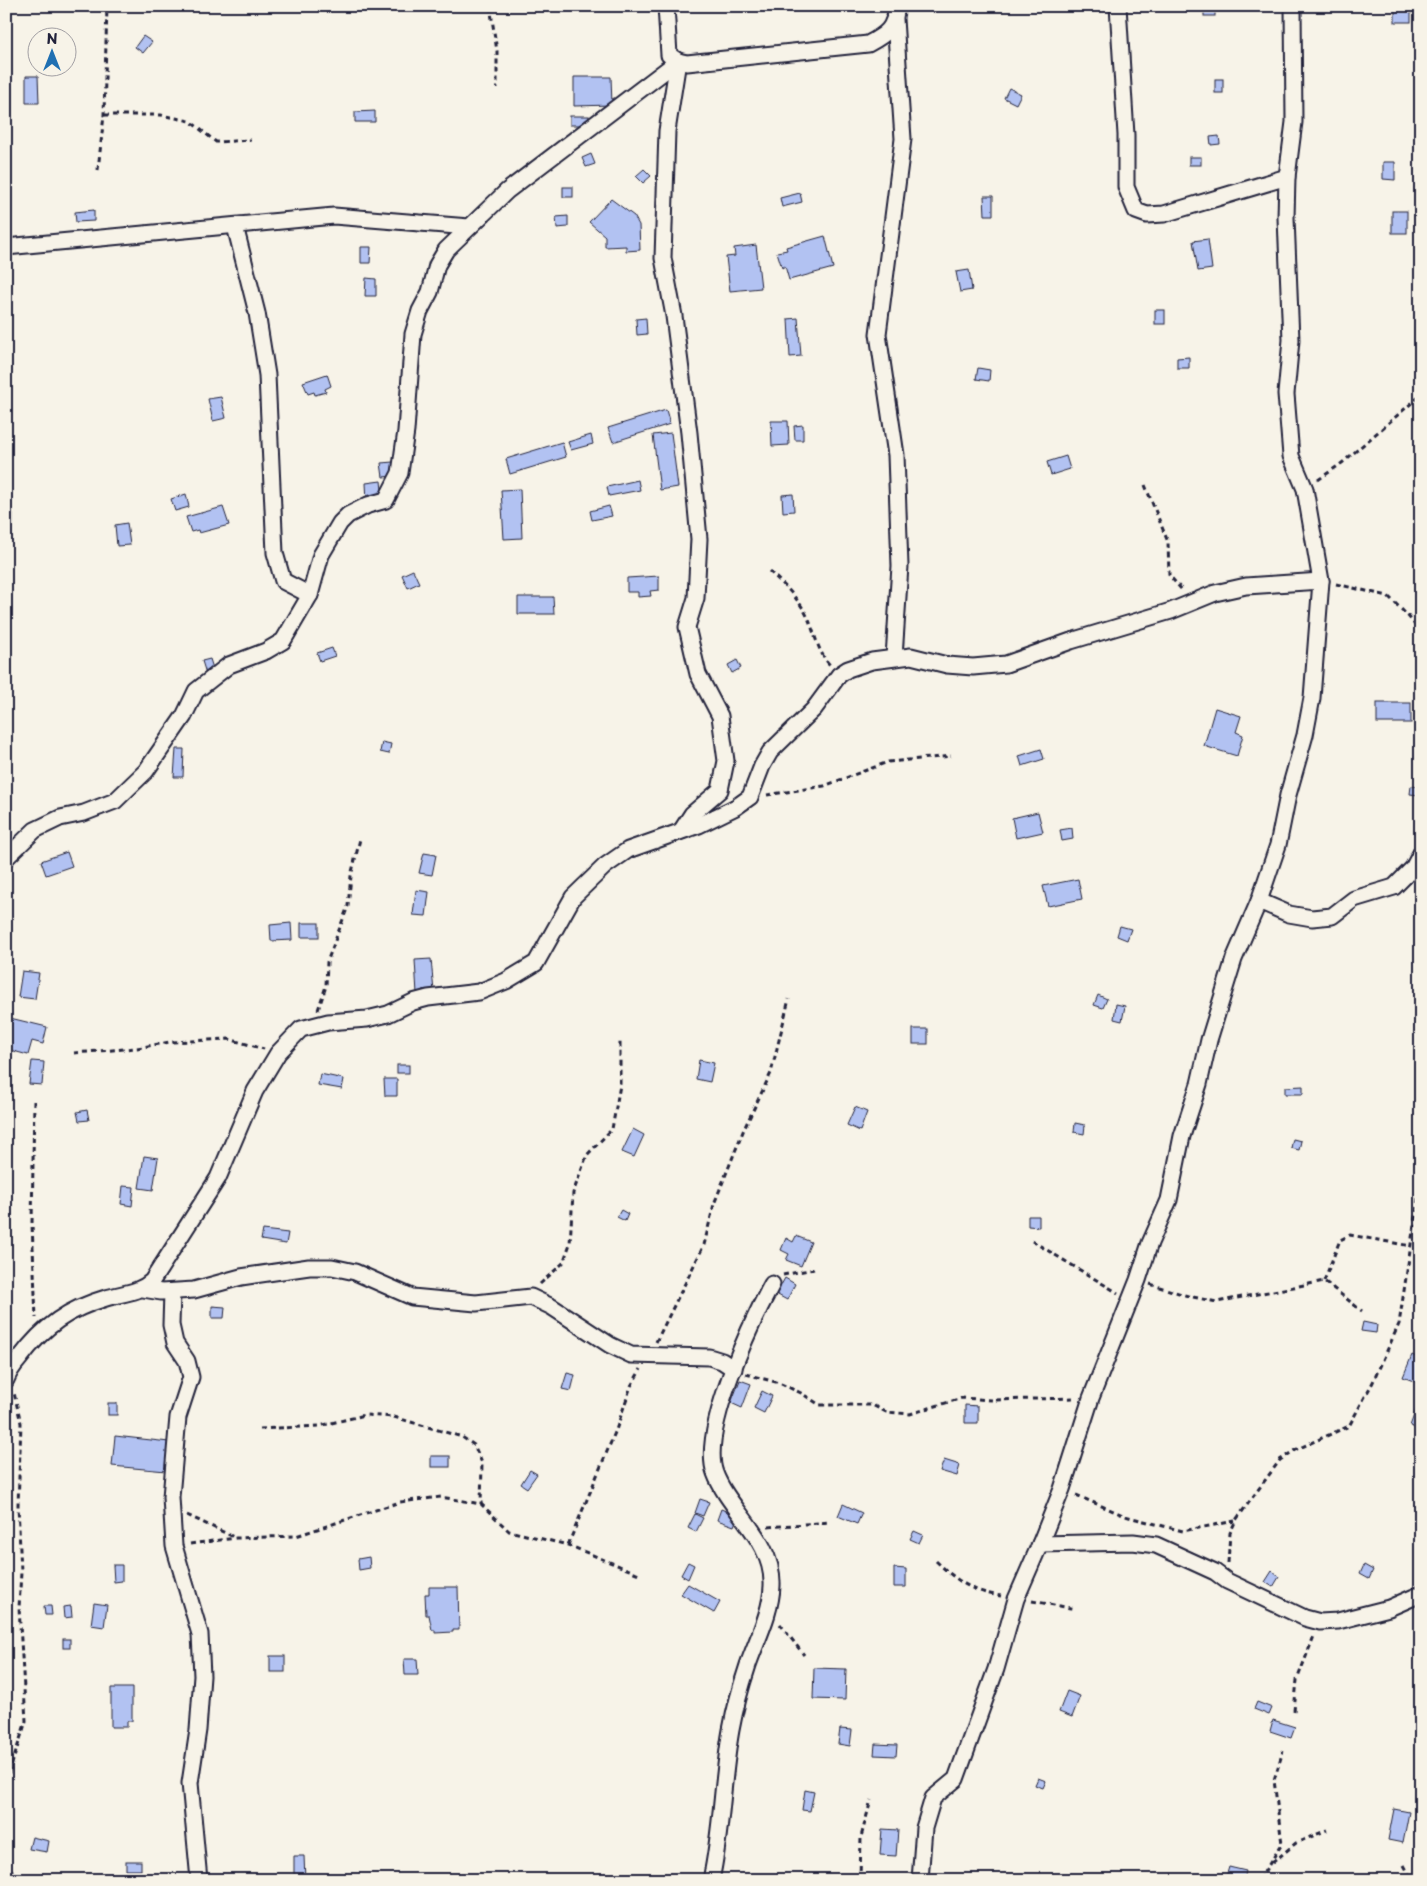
<svg xmlns="http://www.w3.org/2000/svg" width="1427" height="1886" viewBox="0 0 1427 1886" font-family="'Playpen Sans',sans-serif">
	<style>
		.building { fill: #b2c2f2; stroke: #22223b }
		.lines { fill: none; stroke-linecap: round; stroke-linejoin: round }
		.street-casing { stroke: #22223b; stroke-width: 19 }
		.path { stroke: #22223b; stroke-width: 3; stroke-dasharray: 5 4; stroke-linecap: butt }
		.street { stroke: #f7f3e8; stroke-width: 15 }
	</style>
	<rect width="100%" height="100%" fill="#f7f3e8"/>
	<filter id="ink" filterUnits="userSpaceOnUse"><feTurbulence type="fractalNoise" baseFrequency=".02" numOctaves="2"/><feDisplacementMap in="SourceGraphic" scale="10" xChannelSelector="R" yChannelSelector="G"/><feConvolveMatrix kernelMatrix="1 2 1 2 8 2 1 2 1" color-interpolation-filters="sRGB"/></filter>
	<g filter="url(#ink)">
		<g class="building">
			<rect x="1204" y="6" width="11" height="10"/>
			<rect x="1395" y="6" width="16" height="16"/>
			<path d="M143,36l9,6 -9,11 -8,-6z"/>
			<path d="M26,76h12l1,27h-13z"/>
			<path d="M574,77h37l1,28 -38,1z"/>
			<rect x="1215" y="79" width="8" height="14"/>
			<path d="M1009,88l12,6 -5,10 -12,-6z"/>
			<path d="M375,111v11h-20v-10z"/>
			<rect x="570" y="116" width="19" height="9"/>
			<path d="M1219,136l1,8 -9,1 -1,-8z"/>
			<path d="M591,154l4,10 -9,3 -4,-9z"/>
			<rect x="1189" y="157" width="12" height="8"/>
			<path d="M1383,162h12v18l-12,-1z"/>
			<path d="M644,169l7,7 -8,7 -7,-7z"/>
			<rect x="563" y="187" width="10" height="10"/>
			<path d="M800,193l2,9 -20,5 -2,-9z"/>
			<path d="M984,196h9v19h-8z"/>
			<path d="M611,199l23,17 5,9 1,25 -14,1v-5l-21,1v-11l-16,-14z"/>
			<path d="M94,210v11l-18,1 -1,-10z"/>
			<rect x="1392" y="211" width="15" height="22"/>
			<path d="M568,216v11l-11,1 -1,-11z"/>
			<path d="M825,236l8,32 -44,12 -4,-14 -3,2 -5,-16 10,-2 -1,-3z"/>
			<path d="M1208,239l4,30 -14,2 -5,-30z"/>
			<path d="M756,245l5,43 -31,3 -4,-34 9,-1 -1,-8z"/>
			<path d="M361,247h10l-1,16h-9z"/>
			<path d="M969,270l3,20 -12,2 -4,-20z"/>
			<path d="M366,278l10,1v17h-11z"/>
			<rect x="1155" y="310" width="10" height="14"/>
			<path d="M646,318l1,16 -10,1 -1,-16z"/>
			<path d="M798,318l3,38 -11,1 -2,-38z"/>
			<path d="M1189,357v11h-12v-10z"/>
			<path d="M978,368l12,2 -1,11 -13,-2z"/>
			<path d="M327,374l4,12 -6,3 1,3 -11,3 -1,-3 -6,2 -5,-12z"/>
			<path d="M221,397l5,21 -13,3 -5,-22z"/>
			<path d="M666,410l4,14 -57,18 -5,-14z"/>
			<path d="M771,421h17l1,24 -17,1z"/>
			<path d="M803,425v15h-8l-1,-14z"/>
			<path d="M671,433l7,54 -18,3 -7,-55z"/>
			<path d="M591,435l2,9 -22,6 -3,-8z"/>
			<path d="M562,442l4,15 -56,17 -4,-15z"/>
			<path d="M1066,456l4,13 -19,6 -4,-13z"/>
			<path d="M393,462l1,14 -11,1 -2,-14z"/>
			<path d="M638,480l2,10 -31,6 -2,-9z"/>
			<path d="M381,481l2,18 -16,2 -1,-18z"/>
			<path d="M520,489l2,49 -18,1 -3,-49z"/>
			<path d="M186,494l3,13 -14,4 -4,-12z"/>
			<path d="M793,494l1,17 -11,1 -1,-17z"/>
			<path d="M609,506l3,10 -20,4 -2,-9z"/>
			<path d="M223,507l6,18 -30,8 -1,-3 -7,2 -5,-15z"/>
			<path d="M13,513v12h-7v-11z"/>
			<path d="M127,523l3,22 -13,1 -2,-21z"/>
			<path d="M413,570l6,13 -11,5 -6,-13z"/>
			<path d="M659,576v14l-9,1 1,5 -13,1v-5h-11v-14z"/>
			<path d="M518,597h35l1,17h-36z"/>
			<path d="M332,648l3,8 -15,5 -3,-8z"/>
			<path d="M210,659l5,16 -8,2 -5,-16z"/>
			<path d="M737,660l4,8 -9,5 -4,-8z"/>
			<rect x="1377" y="703" width="34" height="20"/>
			<path d="M1215,708l26,8 -5,16 7,3 -6,21 -33,-10z"/>
			<path d="M382,742l9,2 -2,10 -9,-2z"/>
			<path d="M176,749h8l-1,28h-9z"/>
			<path d="M1041,749l3,10 -22,7 -3,-10z"/>
			<path d="M1411,786l9,1 -1,8 -9,-1z"/>
			<path d="M1038,812l5,20 -27,6 -4,-20z"/>
			<path d="M1072,828l1,11 -11,2 -2,-11z"/>
			<path d="M67,852l5,14 -26,9 -5,-14z"/>
			<path d="M424,853l12,2 -4,20 -13,-2z"/>
			<path d="M1078,879l4,20 -34,7 -5,-20z"/>
			<path d="M416,890l13,2 -3,24 -13,-1z"/>
			<path d="M291,923l1,17 -21,1 -1,-16z"/>
			<rect x="301" y="923" width="18" height="14"/>
			<path d="M1120,926l11,3 -4,11 -10,-4z"/>
			<path d="M431,959l3,33 -17,2 -2,-34z"/>
			<path d="M22,971l17,2 -4,26 -17,-2z"/>
			<path d="M1098,995l9,4 -4,9 -9,-3z"/>
			<path d="M1116,1004l9,2 -3,15 -8,-2z"/>
			<path d="M6,1017l41,10 -4,17 -11,-3 -4,14 -22,-6z"/>
			<rect x="913" y="1029" width="15" height="15"/>
			<path d="M699,1060l15,3 -4,19 -14,-3z"/>
			<path d="M32,1061l12,1 -2,23 -13,-1z"/>
			<rect x="397" y="1065" width="12" height="8"/>
			<path d="M320,1074l24,5 -2,10 -24,-4z"/>
			<path d="M384,1079h13v17h-12z"/>
			<path d="M1303,1086v8h-18v-7z"/>
			<path d="M855,1107l12,5 -7,19 -13,-6z"/>
			<path d="M87,1110l2,10 -10,1 -2,-9z"/>
			<path d="M1075,1123l10,2 -1,9 -10,-2z"/>
			<path d="M633,1129l11,6 -10,22 -12,-5z"/>
			<path d="M1293,1139l8,2 -2,9 -8,-2z"/>
			<path d="M144,1156l14,2 -5,32 -14,-2z"/>
			<path d="M123,1186l11,1 -2,19 -11,-2z"/>
			<path d="M621,1210l7,4 -3,7 -8,-4z"/>
			<path d="M1028,1216h11v11l-11,-1z"/>
			<path d="M263,1230l25,3 -2,11 -25,-4z"/>
			<path d="M796,1236l15,6 -10,24 -15,-6 3,-6 -8,-4 5,-12 7,4z"/>
			<path d="M785,1278l10,6 -8,16 -11,-6z"/>
			<path d="M212,1306l13,1 -1,11h-12z"/>
			<path d="M1363,1322l14,3 -1,8 -15,-2z"/>
			<path d="M1412,1355l9,4v11l-5,12 -13,-5z"/>
			<path d="M567,1373l8,2 -4,16 -9,-2z"/>
			<path d="M740,1380l11,4 -9,24 -11,-5z"/>
			<path d="M762,1391l10,5 -8,17 -10,-5z"/>
			<rect x="108" y="1403" width="9" height="12"/>
			<path d="M1418,1404l3,1v25l-11,-4z"/>
			<path d="M965,1405l13,1v17h-13z"/>
			<path d="M115,1436l54,6 -3,29 -54,-5z"/>
			<rect x="431" y="1456" width="19" height="11"/>
			<path d="M944,1460l16,5 -3,11 -17,-5z"/>
			<path d="M530,1470l7,4 -10,14 -6,-4z"/>
			<path d="M700,1499l9,3 -6,14 -8,-3z"/>
			<path d="M843,1504l19,9 -5,11 -19,-8z"/>
			<path d="M721,1509l17,7 -4,10 -17,-6z"/>
			<path d="M695,1514l8,4 -7,14 -8,-4z"/>
			<path d="M914,1531l9,4 -4,8 -9,-4z"/>
			<path d="M369,1557l1,11 -11,2 -1,-11z"/>
			<path d="M688,1562l6,3 -6,14 -7,-4z"/>
			<path d="M113,1565h9v16l-8,1z"/>
			<path d="M1364,1565l9,5 -4,9 -9,-5z"/>
			<path d="M894,1568l12,1v18h-12z"/>
			<path d="M1272,1571l7,6 -6,10 -8,-5z"/>
			<path d="M688,1584l32,18 -6,11 -33,-19z"/>
			<path d="M429,1587h29l1,43h-6v2l-18,1v-3h-3l-3,-15h-3l-1,-21h4z"/>
			<path d="M94,1603l13,2 -3,22 -13,-2z"/>
			<path d="M44,1606h7l1,9h-7z"/>
			<path d="M71,1606l1,11 -8,1 -1,-11z"/>
			<rect x="63" y="1639" width="7" height="9"/>
			<rect x="270" y="1656" width="15" height="16"/>
			<path d="M404,1659h13l1,16h-13z"/>
			<path d="M814,1668l32,1 -1,31 -32,-1z"/>
			<path d="M111,1688h21v33h-5v6h-16z"/>
			<path d="M1067,1691l13,5 -8,21 -13,-5z"/>
			<path d="M1257,1702l15,6 -3,7 -15,-6z"/>
			<path d="M1273,1720l22,7 -4,11 -21,-7z"/>
			<path d="M840,1729l12,1 -2,16 -12,-2z"/>
			<path d="M9,1737l1,22h-4v-21z"/>
			<path d="M875,1744l22,1 -1,11 -22,-1z"/>
			<path d="M1038,1778l8,3 -3,7 -8,-3z"/>
			<path d="M805,1790l9,2 -4,19 -8,-1z"/>
			<path d="M1394,1809l15,3 -6,31 -15,-3z"/>
			<path d="M882,1829l16,1 -2,26 -16,-1z"/>
			<path d="M32,1837l17,4 -2,11 -18,-3z"/>
			<path d="M294,1856h10l1,24h-11z"/>
			<rect x="126" y="1861" width="15" height="9"/>
			<path d="M1229,1867l17,4 -2,9h-19z"/>
		</g>
		<g class="lines">
			<g class="street-casing">
				<g id="street">
					<path d="M666,6l3,49 9,6 9,2 181,-19c19,-10 26,-15 29,-38"/>
					<path d="M1118,6l8,129v52l10,24 11,4 17,-1 123,-37"/>
					<path d="M678,61l-11,70 -4,127 11,58 15,117 10,106 -3,59 -9,29 11,47 22,42 6,45 -6,29 -28,24 -11,17"/>
					<path d="M235,226l22,87 10,62 8,178 8,28 27,14"/>
					<path d="M6,247l328,-31 135,11"/>
					<path d="M894,657l6,-91 -4,-111 -18,-121 25,-195 -8,-120"/>
					<path d="M6,858l29,-28 25,-12 24,-5 31,-12 31,-30 38,-55 12,-25 33,-26 37,-14 17,-10 27,-46 11,-40 19,-32 8,-8 20,-10 18,-5 14,-27 6,-42 7,-97 7,-23 10,-19 7,-27 9,-15 61,-59 171,-130"/>
					<path d="M1259,901l30,13 23,4 20,-2 22,-17 40,-12 19,-19 8,-15"/>
					<path d="M143,1289l18,3 33,-2 47,-13 68,-10h23l23,5 57,25 64,6 55,-6 21,10 58,38 21,10 78,2 13,4 12,8"/>
					<path d="M172,1292l-1,33 4,18 12,18 4,16 -13,40 -7,80 3,49 26,88 2,42 -4,54 -8,53 9,97"/>
					<path d="M6,1380c3,-9 8,-15 14,-22 24,-32 48,-49 86,-60 17,-5 33,-5 46,-17l66,-103 37,-87 23,-38 23,-24 27,-7 39,-3 21,-5 25,-12 15,-4 51,-6 27,-11 30,-18 37,-66 32,-31 23,-16 71,-25 37,-18 14,-10 12,-31 8,-14 44,-43 25,-34 9,-6 24,-8 39,-5 36,9 26,2 33,-3 65,-23 100,-30 44,-18 31,-7 75,-5"/>
					<path d="M1040,1544l22,-55 29,-91 47,-118 12,-37 19,-43 13,-64 17,-52 10,-44 25,-81 25,-58 19,-56 10,-50 17,-60 7,-37 9,-117 -16,-92 -14,-33 -5,-62 5,-54 -5,-122 1,-41 7,-55 -1,-116"/>
					<path d="M6,1876l2,4"/>
					<path d="M711,1880c11,-50 11,-100 20,-150 4,-22 10,-44 17,-65 9,-26 23,-52 24,-79 2,-46 -43,-75 -57,-113 -15,-42 36,-150 57,-189"/>
					<path d="M920,1880l4,-52 9,-30 23,-19 40,-110 20,-70 24,-55 93,-2 23,3 59,27 12,9 78,37 15,4 18,-1 51,-13 32,-14"/>
				</g>
			</g>
			<g class="path">
				<path d="M490,6l7,45v37"/>
				<path d="M104,115h57l29,6 26,21 35,-2"/>
				<path d="M98,170l6,-55 3,-109"/>
				<path d="M1318,480l24,-17 79,-68"/>
				<path d="M1145,485l23,57 1,33 13,15"/>
				<path d="M769,571c14,13 27,25 36,41 10,18 11,38 25,53"/>
				<path d="M1336,584l52,12 20,20 13,17"/>
				<path d="M767,795l57,-9 64,-24 63,-6"/>
				<path d="M318,1010l8,-24 1,-24 21,-56 3,-30 9,-37"/>
				<path d="M74,1053l63,-5 33,-6 59,-3 35,10"/>
				<path d="M34,1101l-2,123 4,94"/>
				<path d="M1032,1241l86,52"/>
				<path d="M783,1275l31,-6"/>
				<path d="M1324,1281l16,-41 10,-5 61,11"/>
				<path d="M540,1284l23,-21 7,-19 3,-51 14,-38 25,-26 8,-44v-45"/>
				<path d="M1150,1284l38,12 29,6 107,-21 38,30"/>
				<path d="M656,1342l48,-97 10,-41 30,-75 27,-56 18,-74"/>
				<path d="M746,1374l33,9 22,10 19,12h52l14,7 24,2 52,-16 30,2 84,-2"/>
				<path d="M260,1429l59,-3 46,-11 29,2 68,20 12,8 8,18 -1,41"/>
				<path d="M1076,1495l49,21 58,15 52,-10"/>
				<path d="M187,1515l49,23"/>
				<path d="M768,1527l62,-5"/>
				<path d="M190,1544l46,-6 60,-2 104,-34 41,-5 40,7 28,27 59,14 71,29"/>
				<path d="M568,1545l48,-115 15,-44 10,-17"/>
				<path d="M936,1561c21,20 36,31 65,35"/>
				<path d="M1228,1563l2,-30 6,-13 44,-60 15,-10 54,-24 24,-44 26,-58 22,-146"/>
				<path d="M1032,1601l44,8"/>
				<path d="M780,1624l24,31"/>
				<path d="M1294,1711l3,-31 17,-44"/>
				<path d="M6,1782l20,-61 -7,-113 2,-36 -3,-67 3,-82 -7,-30"/>
				<path d="M1272,1863l24,-20 31,-13"/>
				<path d="M1404,1865l8,15"/>
				<path d="M860,1880l1,-43 10,-37"/>
				<path d="M1259,1880l23,-36 -8,-64 9,-29"/>
			</g>
			<use href="#street" class="street"/>
		</g>
	</g>
	<rect width="1427" height="1886" fill="none" stroke="#f7f3e8" stroke-width="25"/>
	<rect x="12" y="12" width="1402" height="1861" fill="none" stroke="#22223b" stroke-width="2" filter="url(#ink)"/>
	<g transform="translate(52 52)"><circle r="24" fill="#f7f3e8" stroke="#a29fa3"/>
	<path d="M0-4L9 19L0 12L-9 19Z" fill="#1f6fb2"/>
	<text y="-8" font-size="14" font-weight="bold" text-anchor="middle" fill="#22223b">N</text>
	</g>
</svg>
